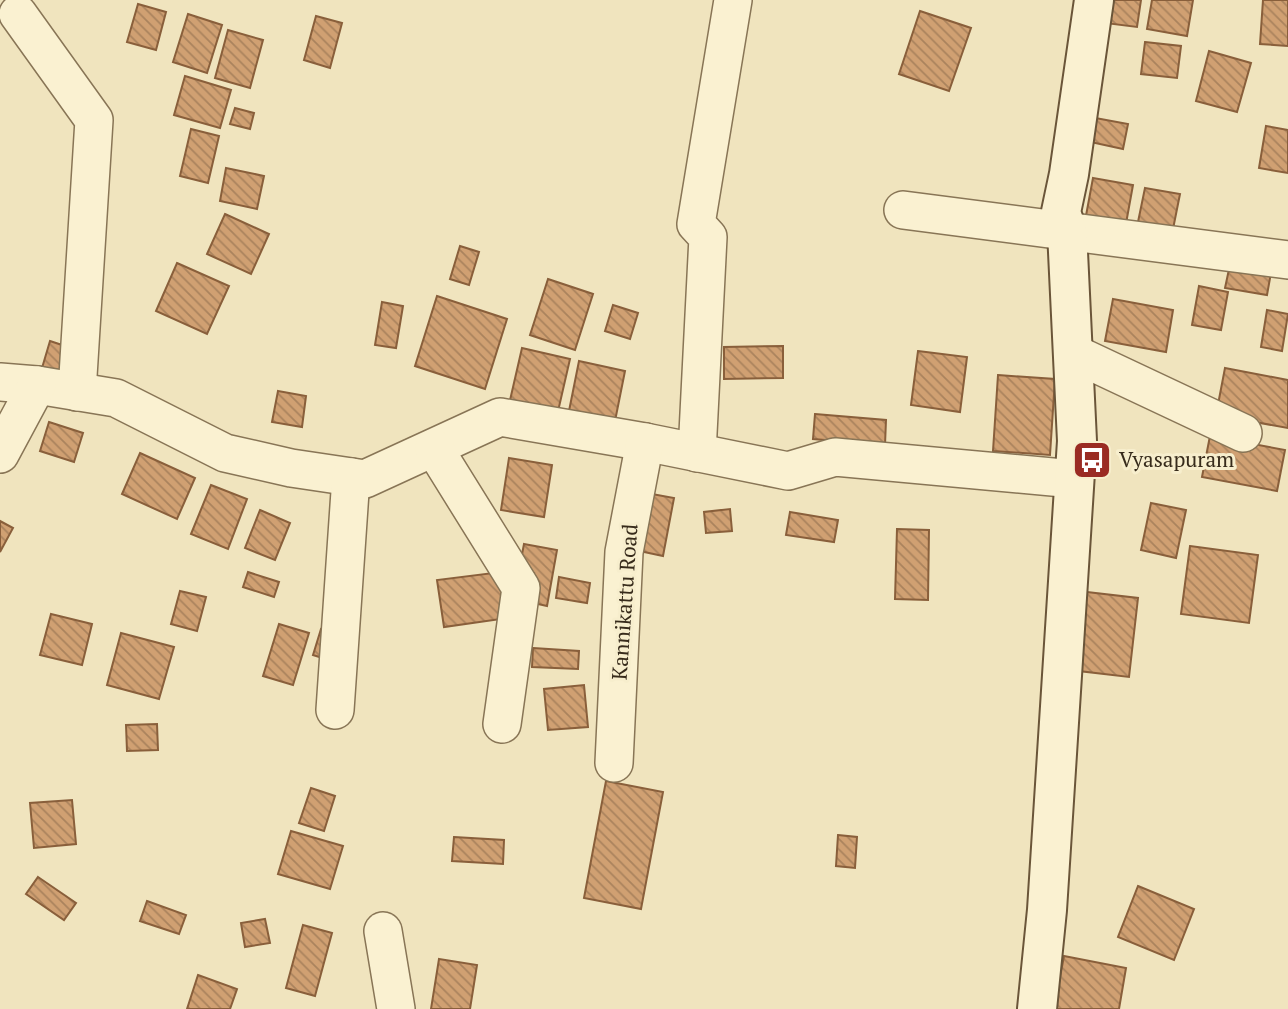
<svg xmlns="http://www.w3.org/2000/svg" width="1288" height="1009" viewBox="0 0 1288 1009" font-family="'PT Serif',serif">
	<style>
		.building { fill: url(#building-back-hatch); stroke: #895f3b; stroke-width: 2 }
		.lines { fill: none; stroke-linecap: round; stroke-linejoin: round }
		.street-casing { stroke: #887556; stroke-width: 40 }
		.secondary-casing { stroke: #6a5539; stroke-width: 42 }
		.street { stroke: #faf1d1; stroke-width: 37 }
		.secondary { stroke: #faf1d1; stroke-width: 38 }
		.labels { text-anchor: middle; stroke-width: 6; stroke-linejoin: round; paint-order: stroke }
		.poi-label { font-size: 21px; fill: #372b1b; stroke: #f7eecd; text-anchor: start }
		.street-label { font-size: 21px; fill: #372b1b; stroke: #f7eecd }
	</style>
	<defs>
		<pattern id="building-back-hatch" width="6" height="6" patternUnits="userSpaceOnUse" patternTransform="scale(1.75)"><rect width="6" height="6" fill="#d0a072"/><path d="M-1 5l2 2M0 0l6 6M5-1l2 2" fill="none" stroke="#aa835d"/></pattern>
	</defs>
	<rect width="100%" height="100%" fill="#f0e4be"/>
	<g class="building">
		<path d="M1109,0h32l-4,27 -32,-4z"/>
		<path d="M1152,0h41l-6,36 -40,-7z"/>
		<path d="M1263,0h25v46l-28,-2z"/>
		<path d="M138,4l28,8 -10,38 -29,-8z"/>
		<path d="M920,11l51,17 -22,63 -50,-17z"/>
		<path d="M188,14l34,11 -15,48 -34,-11z"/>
		<path d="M316,16l26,7 -12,45 -26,-8z"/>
		<path d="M228,30l35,10 -13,48 -35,-10z"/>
		<path d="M1145,42l36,4 -4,32 -36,-4z"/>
		<path d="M1209,51l42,12 -14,49 -41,-11z"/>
		<path d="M185,76l46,14 -11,38 -46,-13z"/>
		<path d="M235,108l19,5 -4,16 -20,-5z"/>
		<path d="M1090,117l38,7 -5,25 -37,-8z"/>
		<path d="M1266,126l22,4v43l-29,-5z"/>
		<path d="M191,129l28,7 -11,47 -28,-7z"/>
		<path d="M226,168l38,8 -7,33 -37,-8z"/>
		<path d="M1093,178l40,7 -8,44 -40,-8z"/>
		<path d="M1145,188l35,6 -7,35 -35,-7z"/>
		<path d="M225,214l44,20 -18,40 -44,-20z"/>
		<path d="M460,246l19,6 -10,33 -19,-6z"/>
		<path d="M1231,260l41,7 -5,28 -42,-7z"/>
		<path d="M177,263l52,23 -22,48 -51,-23z"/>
		<path d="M548,279l45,15 -18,56 -45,-15z"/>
		<path d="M1199,286l29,6 -7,38 -29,-5z"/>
		<path d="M437,296l70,23 -22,70 -70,-23z"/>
		<path d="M1113,299l60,11 -7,42 -61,-11z"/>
		<path d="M382,302l21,4 -7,42 -21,-3z"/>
		<path d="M613,305l25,8 -8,26 -25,-8z"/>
		<path d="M1267,310l21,4 -6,37 -21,-4z"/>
		<path d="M50,341l24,8 -9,26 -23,-7z"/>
		<path d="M783,346v32l-59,1v-32z"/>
		<path d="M522,348l48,11 -14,61 -48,-11z"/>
		<path d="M918,351l49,6 -7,55 -49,-7z"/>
		<path d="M579,361l46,10 -10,50 -46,-10z"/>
		<path d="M1225,368l63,12v48l-72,-13z"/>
		<path d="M998,375l57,4 -5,76 -57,-4z"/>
		<path d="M278,391l28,5 -4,31 -30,-5z"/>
		<path d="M815,414l71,6 -1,25 -72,-6z"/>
		<path d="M49,422l34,11 -9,29 -34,-11z"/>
		<path d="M1210,436l75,14 -8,41 -75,-14z"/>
		<path d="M140,453l55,25 -18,41 -55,-25z"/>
		<path d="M509,458l43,7 -8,52 -43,-7z"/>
		<path d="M211,485l36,14 -19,50 -37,-15z"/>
		<path d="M641,492l33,6 -11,58 -33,-7z"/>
		<path d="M1151,503l35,7 -10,48 -35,-8z"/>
		<path d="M730,509l2,22 -26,2 -2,-21z"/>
		<path d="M260,510l30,13 -15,37 -30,-12z"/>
		<path d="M790,512l48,8 -4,22 -48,-7z"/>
		<path d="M0,521l13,7 -13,24z"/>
		<path d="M897,529l32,1 -1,70 -33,-1z"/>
		<path d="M524,544l33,6 -10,56 -18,-4 5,-29 -15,-3z"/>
		<path d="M1190,546l68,9 -9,68 -68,-9z"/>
		<path d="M248,572l31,10 -5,15 -31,-10z"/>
		<path d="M501,572l7,46 -64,9 -7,-47z"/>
		<path d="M559,577l31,6 -3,20 -31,-5z"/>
		<path d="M180,591l26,6 -9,34 -26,-7z"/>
		<path d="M1087,592l51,6 -9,79 -50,-6z"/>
		<path d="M51,614l41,10 -10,41 -42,-10z"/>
		<path d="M279,624l30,9 -16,52 -30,-9z"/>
		<path d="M321,629l16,5 -8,26 -16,-5z"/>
		<path d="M121,633l53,14 -15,52 -52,-14z"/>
		<path d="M533,648l46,3 -1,18 -46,-2z"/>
		<path d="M584,685l4,42 -40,3 -4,-41z"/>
		<path d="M157,724l1,26 -31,1 -1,-26z"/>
		<path d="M606,781l57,11 -22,117 -57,-11z"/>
		<path d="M311,788l24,8 -11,35 -25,-8z"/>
		<path d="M72,800l4,44 -42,4 -4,-45z"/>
		<path d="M291,831l52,15 -13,43 -52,-15z"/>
		<path d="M838,835l19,2 -2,31 -19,-2z"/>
		<path d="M454,837l50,3 -1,24 -51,-3z"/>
		<path d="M38,877l38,26 -12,17 -38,-26z"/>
		<path d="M1138,886l56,23 -20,51 -56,-23z"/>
		<path d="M147,901l39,14 -7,19 -39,-13z"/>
		<path d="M265,919l5,24 -25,4 -4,-24z"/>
		<path d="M303,925l29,8 -17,63 -29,-8z"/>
		<path d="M1064,956l62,12 -7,41h-65z"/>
		<path d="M439,959l38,6 -7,44h-39z"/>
		<path d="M198,975l39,14 -7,20h-43z"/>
	</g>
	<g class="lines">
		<g class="street-casing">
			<g id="street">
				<path d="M18,14l76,106 -17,272"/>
				<path d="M903,210l385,50"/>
				<path d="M1073,353l170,80"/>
				<path d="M0,382l37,3 79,13 109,55 66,15 74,11 135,-62 145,25 143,29 47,-14 239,22"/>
				<path d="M434,448l87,140 -19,136"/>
				<path d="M697,453l11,-216 -12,-13 37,-224"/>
				<path d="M0,454l37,-69"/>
				<path d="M335,710l16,-233"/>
				<path d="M614,763l10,-211 21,-110"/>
				<path d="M383,931l13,78"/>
			</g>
		</g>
		<g class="secondary-casing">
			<path id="secondary" d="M1037,1009l10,-99 30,-469 -10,-210 -6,-19 8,-38 25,-174"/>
		</g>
		<use href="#street" class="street"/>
		<use href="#secondary" class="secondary"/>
	</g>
	<defs>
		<g id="bus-square" transform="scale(2.0125)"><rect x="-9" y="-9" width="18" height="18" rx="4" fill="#9a2b23" stroke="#f7eecd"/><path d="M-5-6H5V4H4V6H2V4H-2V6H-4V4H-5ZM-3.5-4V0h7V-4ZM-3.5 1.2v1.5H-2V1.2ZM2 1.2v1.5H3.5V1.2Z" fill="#fff"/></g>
	</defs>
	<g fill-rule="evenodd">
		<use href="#bus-square" x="1092" y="460"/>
	</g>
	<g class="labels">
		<g class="poi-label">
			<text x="1119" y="467">Vyasapuram</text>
		</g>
		<g class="street-label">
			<text transform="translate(625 602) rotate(-86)" y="7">Kannikattu Road</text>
		</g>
	</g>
</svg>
